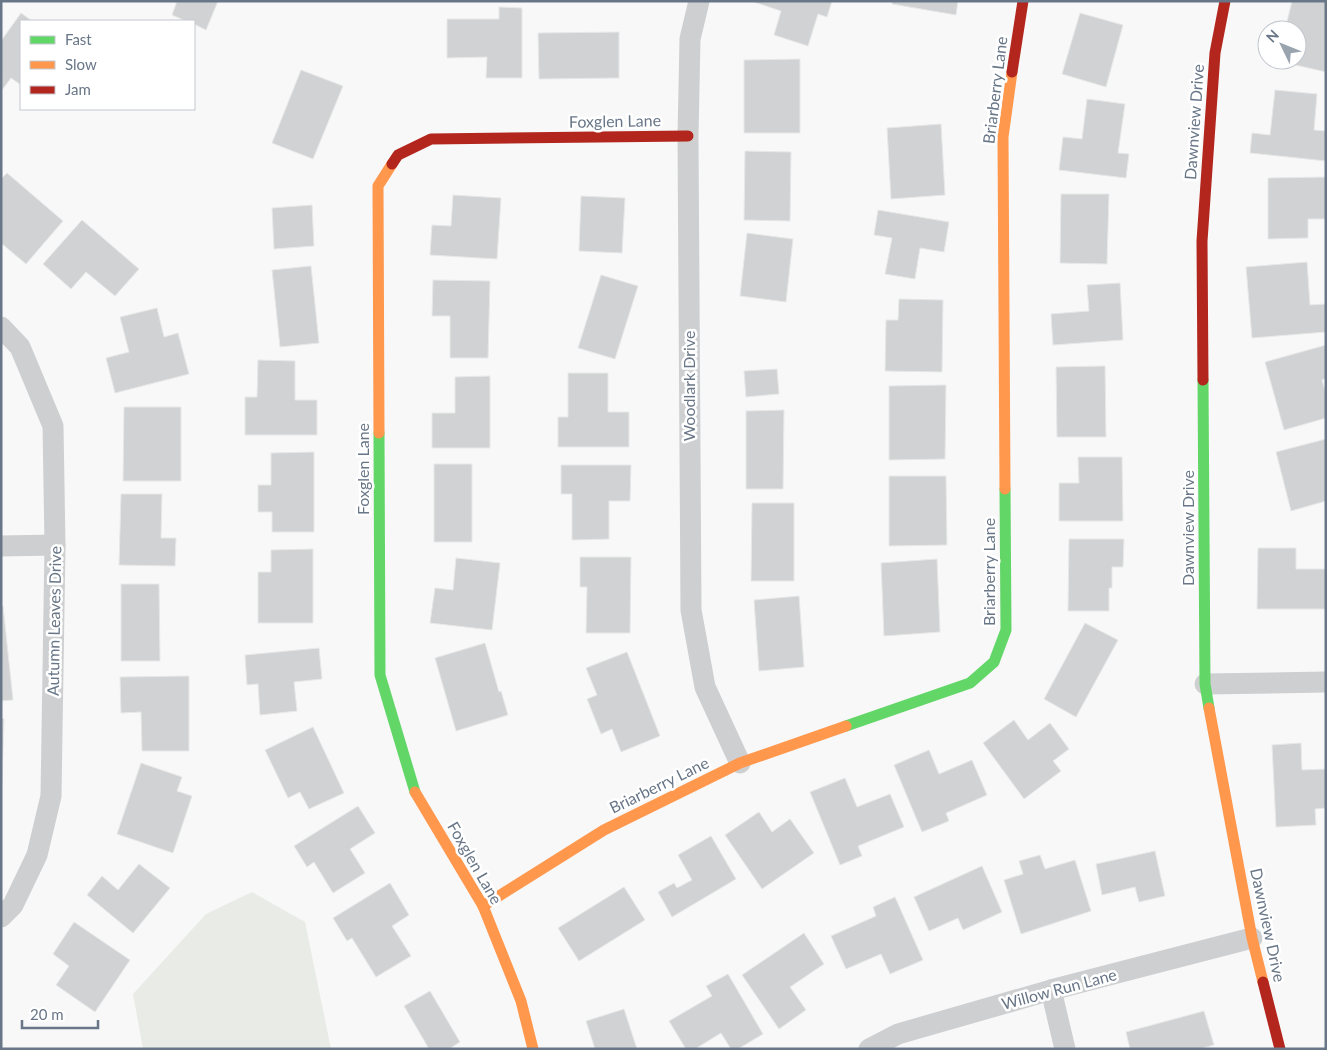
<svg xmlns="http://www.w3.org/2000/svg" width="1327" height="1050" viewBox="0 0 1327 1050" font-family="Lato,sans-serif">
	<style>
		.green { fill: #e8ebe6 }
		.building { fill: #d0d2d3; stroke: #e8e8e8 }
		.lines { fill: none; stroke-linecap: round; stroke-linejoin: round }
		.street { stroke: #cecfd1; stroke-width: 21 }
		.fast { stroke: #63d668; stroke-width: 11 }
		.slow { stroke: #ff974d; stroke-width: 11 }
		.jam { stroke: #b3261e; stroke-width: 11 }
		.labels { text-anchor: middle; stroke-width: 5; stroke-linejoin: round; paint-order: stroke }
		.street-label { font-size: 16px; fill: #687687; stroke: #fff }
	</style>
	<rect width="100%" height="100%" fill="#f8f8f8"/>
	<path class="green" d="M252,892l53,30 26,127h-188l-10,-55 73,-80z"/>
	<g class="building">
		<path d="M177,1h41l-12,29 -12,-6v-3h-8l-14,-6z"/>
		<path d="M751,1h81l-5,16 -9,-3 -10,32 -34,-11 7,-24z"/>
		<path d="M892,1h66l-2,14 -64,-11z"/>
		<path d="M1292,1h34v71l-48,-11 19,-1v-30h-12z"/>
		<path d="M499,7l23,1v70h-36l1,-21 -40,1v-39h52z"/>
		<path d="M21,13l11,8h-11v64l-10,-7 -9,12 -1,-49z"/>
		<path d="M1080,13l43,12 -17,62 -44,-13z"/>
		<path d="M619,32v46l-80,1 -1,-46z"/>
		<path d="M800,59v74h-56v-73z"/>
		<path d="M301,70l42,16 -30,73 -41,-16z"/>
		<path d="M1275,90l42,4 -3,36 12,1v30l-76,-8 2,-20 18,2z"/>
		<path d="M1087,99l38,5 -7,49 11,1 -3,24 -67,-8 4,-33 19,2z"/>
		<path d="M941,124l4,71 -54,4 -4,-71z"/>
		<path d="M745,151l46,1 -1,69 -46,-1z"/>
		<path d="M7,173l56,48 -37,43 -25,-21v-64z"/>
		<path d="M1326,177v42h-18v19l-40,1v-61z"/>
		<path d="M1061,194h48l-2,70 -47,-1z"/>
		<path d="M453,195l48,3 -4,61 -67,-4 2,-30 19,1z"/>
		<path d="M581,196l44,2 -3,55 -43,-2z"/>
		<path d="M312,205l2,41 -40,3 -2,-41z"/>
		<path d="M878,210l71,12 -5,30 -24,-4 -5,31 -30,-5 7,-36 -18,-3z"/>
		<path d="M82,220l57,49 -24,27 -29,-24 -15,17 -28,-25z"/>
		<path d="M747,233l46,6 -7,63 -46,-6z"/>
		<path d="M1307,262l3,43 16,-1v28l-74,6 -6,-71z"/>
		<path d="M311,266l8,77 -39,4 -8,-77z"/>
		<path d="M601,275l37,11 -23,73 -37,-11z"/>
		<path d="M433,280l57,1 -2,77h-38v-42h-18z"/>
		<path d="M1120,283l3,57 -70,5 -2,-31 38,-3 -2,-26z"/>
		<path d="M899,299l44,1 -1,72 -57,-1 1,-51h12z"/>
		<path d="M157,308l7,29 14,-4 11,41 -74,19 -9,-35 23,-6 -9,-35z"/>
		<path d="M1326,345v33l-4,2 4,14v24l-42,12 -19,-68z"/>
		<path d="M258,360l37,1v39h22v35h-72v-38h12z"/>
		<path d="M1105,366l1,71h-49l-1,-70z"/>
		<path d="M777,369l2,25 -33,3 -2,-26z"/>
		<path d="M568,373h40v39h21v35h-71v-30h10z"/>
		<path d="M490,376v72h-58v-35h23v-36z"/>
		<path d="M946,385l-1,74 -56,1v-74z"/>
		<path d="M124,407h57v74h-58z"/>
		<path d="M784,410l-1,79h-37v-78z"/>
		<path d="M1326,439v62l-35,10 -15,-59z"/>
		<path d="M314,452v80h-42v-20h-14v-27h13v-32z"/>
		<path d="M1078,457h44l1,64h-64v-38h20z"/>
		<rect x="434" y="464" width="38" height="78"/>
		<path d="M561,465h70l-1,36h-21v38l-37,1v-46h-11z"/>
		<path d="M889,476h57l1,69 -58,1z"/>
		<path d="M121,494h41l-1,44h15l-1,28 -56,-1z"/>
		<path d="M752,503h42v78h-43z"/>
		<path d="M1069,539h55l-1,28h-11v21h-3v23h-41z"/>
		<path d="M1258,548h38v21h30v40h-69z"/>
		<path d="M313,549v74h-55v-51h13v-22z"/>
		<path d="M580,557h51l-1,76h-44l1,-46h-7z"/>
		<path d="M456,558l44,5 -8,67 -62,-7 5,-35 18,2z"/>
		<path d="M937,559l3,73 -56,4 -3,-73z"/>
		<path d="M121,584h38l1,77h-39z"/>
		<path d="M799,596l5,71 -45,4 -5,-71z"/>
		<path d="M1,606h2l10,94 -12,1z"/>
		<path d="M1085,623l33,17 -42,77 -32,-18z"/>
		<path d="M485,643l14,49 2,-1 7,24 -52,16 -21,-73z"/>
		<path d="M319,648l3,31 -28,3 3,29 -37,4 -2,-31 -11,1 -2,-30z"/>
		<path d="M627,652l33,84 -39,16 -9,-23 -11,5 -14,-35 10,-4 -11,-27z"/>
		<path d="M189,676v75h-47l-1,-39 -20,1 -1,-36z"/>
		<path d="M1,718l3,1 -2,66h-1z"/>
		<path d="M1014,720l14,20 22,-17 19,26 -16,12 8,10 -37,28 -41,-56z"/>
		<path d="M313,727l31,66 -35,16 -9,-17 -12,6 -23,-48z"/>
		<path d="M1301,743l1,27 24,-1v39l-11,1 1,16 -40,2 -4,-82z"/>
		<path d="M929,750l10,24 33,-14 15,35 -41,18 3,8 -27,11 -28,-67z"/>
		<path d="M141,763l41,14 -5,14 15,5 -19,57 -56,-19z"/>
		<path d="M845,778l12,29 33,-13 14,33 -46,19 4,10 -22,9 -30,-73z"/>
		<path d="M358,806l17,27 -25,16 15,24 -32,20 -19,-31 -7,5 -13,-21z"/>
		<path d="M759,812l13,20 18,-13 24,34 -52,36 -37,-54z"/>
		<path d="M711,836l25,43 -64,38 -14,-25 16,-9 3,5 15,-8 -14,-25z"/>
		<path d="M1155,851l10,45 -26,6 -4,-15 -33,8 -6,-31z"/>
		<path d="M1040,855l5,14 30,-9 16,51 -70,23 -17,-54 19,-6 -4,-13z"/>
		<path d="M139,864l31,24 -37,45 -46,-38 15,-19 16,14z"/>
		<path d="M982,866l20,46 -39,18 -5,-12 -29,13 -15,-34z"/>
		<path d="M390,883l19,32 -17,11 19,30 -35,21 -24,-39 -5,3 -14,-23z"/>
		<path d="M624,887l21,33 -66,41 -21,-33z"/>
		<path d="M895,897l28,63 -33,14 -9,-20 -35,15 -15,-33 45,-20 -3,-9z"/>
		<path d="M74,922l56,38 -35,52 -39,-27 13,-19 -16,-12z"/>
		<path d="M804,933l20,31 -34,23 16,23 -27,19 -37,-54z"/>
		<path d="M728,974l35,60 -25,15h-7l-10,-16 -26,16h-9l-17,-28 43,-25 -6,-10z"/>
		<path d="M430,991l30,51 -11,7h-20l-25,-43z"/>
		<path d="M624,1009l13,40h-42l-9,-28z"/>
		<path d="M1204,1011l10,34 -15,4h-69l-4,-17z"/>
	</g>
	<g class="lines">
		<g class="street">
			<path d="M699,1l-9,38 -2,97 3,474 14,77 35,76"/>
			<path d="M1,327l19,20 33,79 2,119 -4,251 -14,59 -24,50 -12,12"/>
			<path d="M1,546l54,-1"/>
			<path d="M1205,684l121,-2"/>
			<path d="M1051,990l14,59"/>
			<path d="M869,1049l29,-15 153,-44 201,-52"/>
		</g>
		<g class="fast">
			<path d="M1203,380l2,304 4,24"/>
			<path d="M379,433l1,242 35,117"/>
			<path d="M846,726l124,-43 24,-21 12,-32 -1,-141"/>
		</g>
		<g class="slow">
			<path d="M379,433l-1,-247 14,-22"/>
			<path d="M1005,489l-2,-352 9,-65"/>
			<path d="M1209,708l43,230 11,44"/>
			<path d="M415,792l68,114 38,95 12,48"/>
			<path d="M483,906l121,-76 136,-67 106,-37"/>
		</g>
		<g class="jam">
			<path d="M1012,72l11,-71"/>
			<path d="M392,164l6,-9 33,-16 257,-3"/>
			<path d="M1203,380l-1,-139 13,-188 10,-52"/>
			<path d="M1263,982l17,67"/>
		</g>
	</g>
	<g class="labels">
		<g class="street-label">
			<text transform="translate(995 90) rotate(-83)" y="6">Briarberry Lane</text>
			<text transform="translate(615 121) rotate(-1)" y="6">Foxglen Lane</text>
			<text transform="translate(1194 122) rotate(-86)" y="6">Dawnview Drive</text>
			<text transform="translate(689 386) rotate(-90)" y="6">Woodlark Drive</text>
			<text transform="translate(363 469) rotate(-90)" y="6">Foxglen Lane</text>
			<text transform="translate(1188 528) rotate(-90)" y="6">Dawnview Drive</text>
			<text transform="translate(989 572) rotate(-90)" y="6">Briarberry Lane</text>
			<text transform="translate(54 621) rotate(-89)" y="6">Autumn Leaves Drive</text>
			<text transform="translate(659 785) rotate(-26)" y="6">Briarberry Lane</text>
			<text transform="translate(475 863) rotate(60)" y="6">Foxglen Lane</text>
			<text transform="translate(1268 925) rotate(78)" y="6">Dawnview Drive</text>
			<text transform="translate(1059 989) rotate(-15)" y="6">Willow Run Lane</text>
		</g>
	</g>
	<rect width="1327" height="1050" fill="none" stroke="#687687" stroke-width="5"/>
	<rect x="20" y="20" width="175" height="90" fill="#ffffff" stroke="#c3c8cf"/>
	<rect x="30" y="36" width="25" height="8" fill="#63d668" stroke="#c3c8cf"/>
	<text x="65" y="45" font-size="15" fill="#687687">Fast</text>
	<rect x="30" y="61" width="25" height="8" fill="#ff974d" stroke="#c3c8cf"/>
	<text x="65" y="70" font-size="15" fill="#687687">Slow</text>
	<rect x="30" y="86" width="25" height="8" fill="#b3261e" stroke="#c3c8cf"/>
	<text x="65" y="95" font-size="15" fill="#687687">Jam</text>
	<g transform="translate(1282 45) rotate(313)"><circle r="24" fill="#ffffff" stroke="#c3c8cf"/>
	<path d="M0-4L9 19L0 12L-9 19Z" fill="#9aa4af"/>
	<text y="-8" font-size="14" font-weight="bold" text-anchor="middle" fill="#687687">N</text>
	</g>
	<path d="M22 1020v8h76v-8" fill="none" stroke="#687687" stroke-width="2.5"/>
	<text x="30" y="1020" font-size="15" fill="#687687" stroke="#ffffff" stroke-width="4" paint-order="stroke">20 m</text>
</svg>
